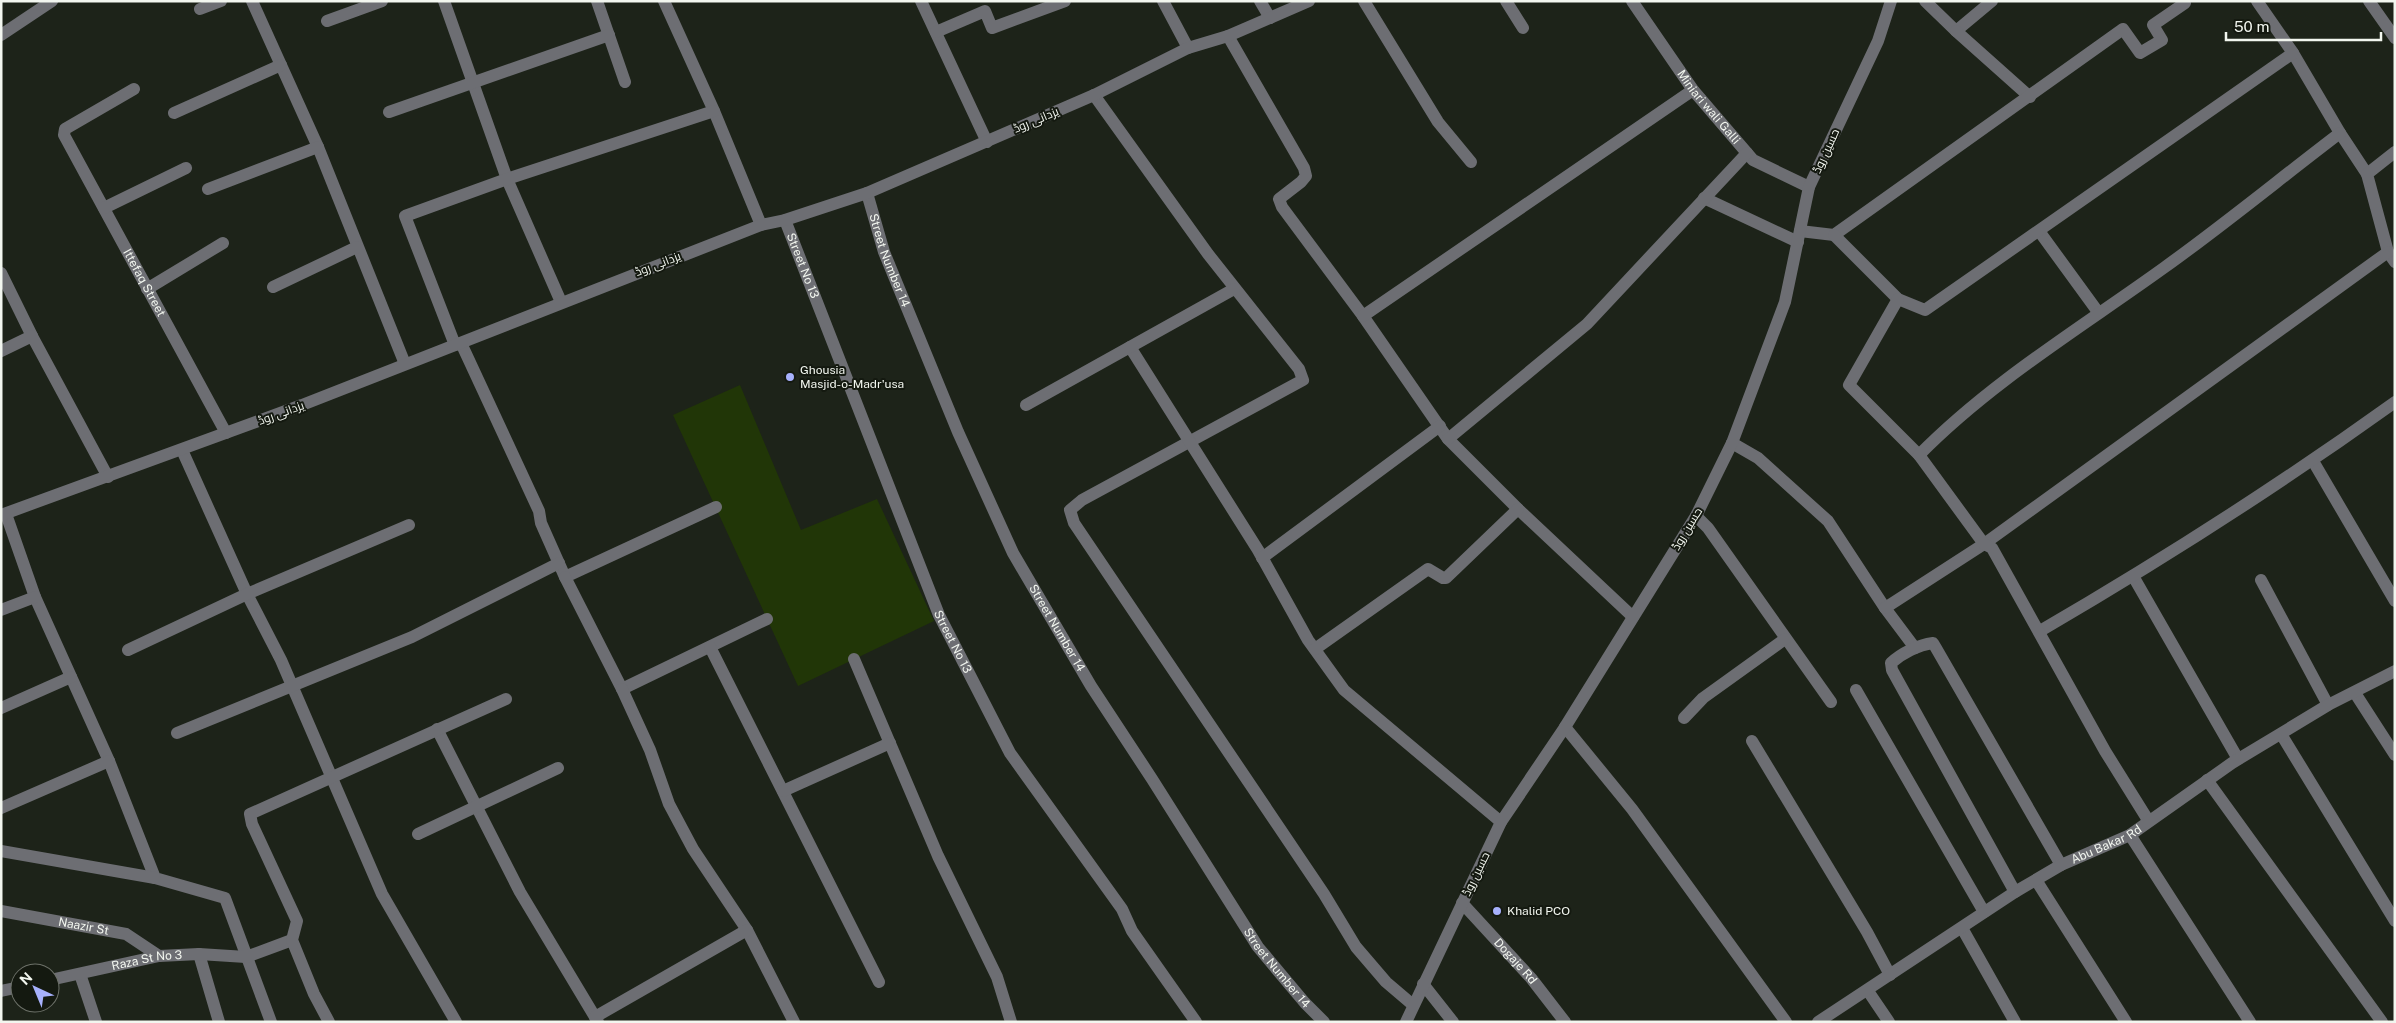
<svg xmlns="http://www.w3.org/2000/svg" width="2396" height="1023" viewBox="0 0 2396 1023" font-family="'Public Sans',Cairo,sans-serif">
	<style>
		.green { fill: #213607 }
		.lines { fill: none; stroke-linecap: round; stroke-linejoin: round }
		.minor { stroke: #6d6e73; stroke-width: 12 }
		.tertiary { stroke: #6d6e73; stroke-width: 12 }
		.poi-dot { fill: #a7b1fc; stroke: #141910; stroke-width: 2 }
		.labels { text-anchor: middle; stroke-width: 4; stroke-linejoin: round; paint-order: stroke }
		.street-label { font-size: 12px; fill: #f2f6ef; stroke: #141910 }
		.poi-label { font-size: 12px; fill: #f2f6ef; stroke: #141910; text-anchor: start }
	</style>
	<rect width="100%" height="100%" fill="#1d2319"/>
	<path class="green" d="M740,385l61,145 76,-31 57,122 -136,65 -125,-271z"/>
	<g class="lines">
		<g class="minor">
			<path d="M252,1l66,146 87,217"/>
			<path d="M444,1l63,178 54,123"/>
			<path d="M597,1l28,81"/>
			<path d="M664,1l50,110 47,114"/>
			<path d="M921,1l66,141"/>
			<path d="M1163,1l25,47"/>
			<path d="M1260,1l10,17"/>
			<path d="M1364,1l74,121 33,40"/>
			<path d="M1506,1l17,27"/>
			<path id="s1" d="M1632,1l61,89 60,70 56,27"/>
			<path d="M1925,1l31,30 36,-30"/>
			<path d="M2257,1l36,52 47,80 27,41"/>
			<path d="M2369,1l26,37"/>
			<path d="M200,9l21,-8"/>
			<path d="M327,21l55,-20"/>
			<path d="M1956,31l74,66"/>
			<path d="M936,32l49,-21 7,17 73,-27"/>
			<path d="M1,35l51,-34"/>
			<path d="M1228,36l76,132 2,8 -5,6 -22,17 3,8 81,109 85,123 70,70 115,108"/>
			<path id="s2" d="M134,89l-69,40 -1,6 162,298"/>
			<path d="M1094,95l114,159 91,115 4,11 -221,120 -12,10 4,13 250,371 32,53 30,35 27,23"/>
			<path d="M389,112l220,-77"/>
			<path d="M174,113l107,-48"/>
			<path d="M2395,152l-28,22 21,78 7,10"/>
			<path d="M208,189l110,-42"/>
			<path id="s3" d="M867,193l17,59 74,180 55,121 78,133 61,93 106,168 47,56 19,19"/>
			<path d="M1704,198l94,44"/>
			<path d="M104,208l82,-40"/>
			<path id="s4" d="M785,220l154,395 71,138 112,156 10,22 64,91"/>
			<path d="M1800,231l34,4 289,-206 17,24 22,-13 -9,-15 32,-22"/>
			<path d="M2039,231l59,81"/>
			<path d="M1834,235l64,64 27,11 368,-257"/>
			<path d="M1,273l31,63"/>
			<path d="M273,287l84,-40"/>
			<path d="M147,289l76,-46"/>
			<path d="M1898,299l-49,86 70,70"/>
			<path d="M1363,316l330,-226"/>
			<path d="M461,343l78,168 2,12 24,54 151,-70"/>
			<path d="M455,345l-50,-129 102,-37 207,-68"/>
			<path d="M1130,347l128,203 50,90 36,50 157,132"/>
			<path d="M1,351l31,-15 76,141"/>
			<path d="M1026,405l208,-116"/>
			<path d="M1448,439l139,-115 160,-171"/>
			<path d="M1732,443l26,15 70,63 57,87 30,40"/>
			<path d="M182,450l65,144 34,66 101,234 74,128"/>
			<path d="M2313,461l82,140"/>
			<path d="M6,514l29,83 74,164 46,117 70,20 46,124"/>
			<path d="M1696,516l12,12 123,174"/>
			<path d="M1262,558l178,-132"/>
			<path d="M2133,576l105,183"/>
			<path d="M565,577l57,112 145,-70"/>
			<path d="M2261,580l67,125"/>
			<path d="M1885,608l99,-64 404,-292"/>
			<path d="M1,610l34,-13"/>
			<path d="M2040,631c122,-71 241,-147 355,-229"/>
			<path d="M710,647l169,335"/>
			<path d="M1315,649l113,-80 15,9h3l72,-69"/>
			<path d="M128,650l119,-56 162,-69"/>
			<path d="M854,659l84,197 59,121 14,45"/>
			<path d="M622,689l28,61 19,54 24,45 54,81 47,92"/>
			<path d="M1856,690l128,222"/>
			<path d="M2355,693l40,62"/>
			<path d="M1,708l70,-31"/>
			<path d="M1684,718l19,-20 82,-59"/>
			<path d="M1565,727l67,82 154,213"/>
			<path d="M437,729l83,163 78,130"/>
			<path d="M177,733l235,-96 147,-74"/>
			<path d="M2281,734l114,187"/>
			<path d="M1752,741l115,191 23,43"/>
			<path d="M2207,780l175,242"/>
			<path d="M783,791l107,-48"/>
			<path d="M1,808l108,-47"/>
			<path d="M2148,820l-43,-69 -113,-203 -8,-4 -65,-89c73,-74 163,-128 246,-188 60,-43 117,-90 175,-134"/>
			<path d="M418,834l140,-66"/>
			<path d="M2130,835l120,187"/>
			<path d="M1,851l154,27"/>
			<path d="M2036,880l90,142"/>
			<path d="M2015,892l-123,-222 -1,-7c11,-10 27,-18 42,-20l3,5 125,217"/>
			<path id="s5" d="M1462,903l69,75 34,44"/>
			<path id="s6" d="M1,911l125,23 33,22"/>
			<path d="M1962,928l53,94"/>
			<path d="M199,954l20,68"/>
			<path d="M80,974l16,48"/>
			<path id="s7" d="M50,980l109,-24 40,-2 47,3 46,-17"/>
			<path d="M1423,984l30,38"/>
			<path d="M1,991l19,-4"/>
			<path d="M1868,991l21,31"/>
			<path d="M595,1017l152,-87"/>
			<path d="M329,1022l-15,-28 -22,-54 5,-19 -45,-97 -2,-10 256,-115"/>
			<path id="s8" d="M1818,1022l197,-130 46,-27 69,-30 102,-72 96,-58 67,-34"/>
		</g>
		<g class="tertiary">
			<path d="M1,515l301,-110 459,-180 24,-5 82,-27 227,-98 94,-47 40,-12 81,-35"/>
			<path d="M1406,1022l95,-200 64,-95 131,-211 36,-73 53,-141 24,-115 69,-146 13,-40"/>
		</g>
	</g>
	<g class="poi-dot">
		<circle cx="790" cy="377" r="5"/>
		<circle cx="1497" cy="911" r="5"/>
	</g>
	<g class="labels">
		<g class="street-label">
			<text dy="4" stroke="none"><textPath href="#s1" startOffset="131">Miniari wali Galli</textPath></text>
			<text transform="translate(1036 120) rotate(-23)" y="4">یزدانی روڈ</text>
			<text transform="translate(1826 151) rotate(-65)" y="4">حسین روڈ</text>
			<text dy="4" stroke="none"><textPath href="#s3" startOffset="71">Street Number 14</textPath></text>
			<text transform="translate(658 264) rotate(-21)" y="4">یزدانی روڈ</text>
			<text dy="4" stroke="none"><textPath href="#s4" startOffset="49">Street No 13</textPath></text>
			<text dy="4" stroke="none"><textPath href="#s2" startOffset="254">Ittefaq Street</textPath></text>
			<text transform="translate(281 413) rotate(-20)" y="4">یزدانی روڈ</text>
			<text transform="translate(1687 529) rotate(-59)" y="4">حسین روڈ</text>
			<text dy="4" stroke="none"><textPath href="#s3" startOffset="476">Street Number 14</textPath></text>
			<text dy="4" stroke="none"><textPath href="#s4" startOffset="454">Street No 13</textPath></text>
			<text dy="4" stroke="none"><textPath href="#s8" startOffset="339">Abu Bakar Rd</textPath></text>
			<text transform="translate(1476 874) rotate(-64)" y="4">حسین روڈ</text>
			<text dy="4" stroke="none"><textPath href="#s6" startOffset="84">Naazir St</textPath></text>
			<text dy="4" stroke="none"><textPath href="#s7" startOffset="99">Raza St No 3</textPath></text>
			<text dy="4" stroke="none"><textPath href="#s5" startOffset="79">Dogaje Rd</textPath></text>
			<text dy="4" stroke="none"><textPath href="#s3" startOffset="881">Street Number 14</textPath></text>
		</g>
		<g class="poi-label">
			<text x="800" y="374">Ghousia<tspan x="800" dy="14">Masjid-o-Madr'usa</tspan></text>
			<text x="1507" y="915">Khalid PCO</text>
		</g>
	</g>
	<rect width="2396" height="1023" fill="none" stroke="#f2f6ef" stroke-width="5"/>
	<g transform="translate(35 988) rotate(316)"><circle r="24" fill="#141910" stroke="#6d7169"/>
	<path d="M0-4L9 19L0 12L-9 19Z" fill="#a7b1fc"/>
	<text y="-8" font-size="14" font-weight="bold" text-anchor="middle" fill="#f2f6ef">N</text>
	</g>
	<path d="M2226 32v8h155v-8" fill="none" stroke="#f2f6ef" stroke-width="2.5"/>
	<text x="2234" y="32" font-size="15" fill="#f2f6ef" stroke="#141910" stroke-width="4" paint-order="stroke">50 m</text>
</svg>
